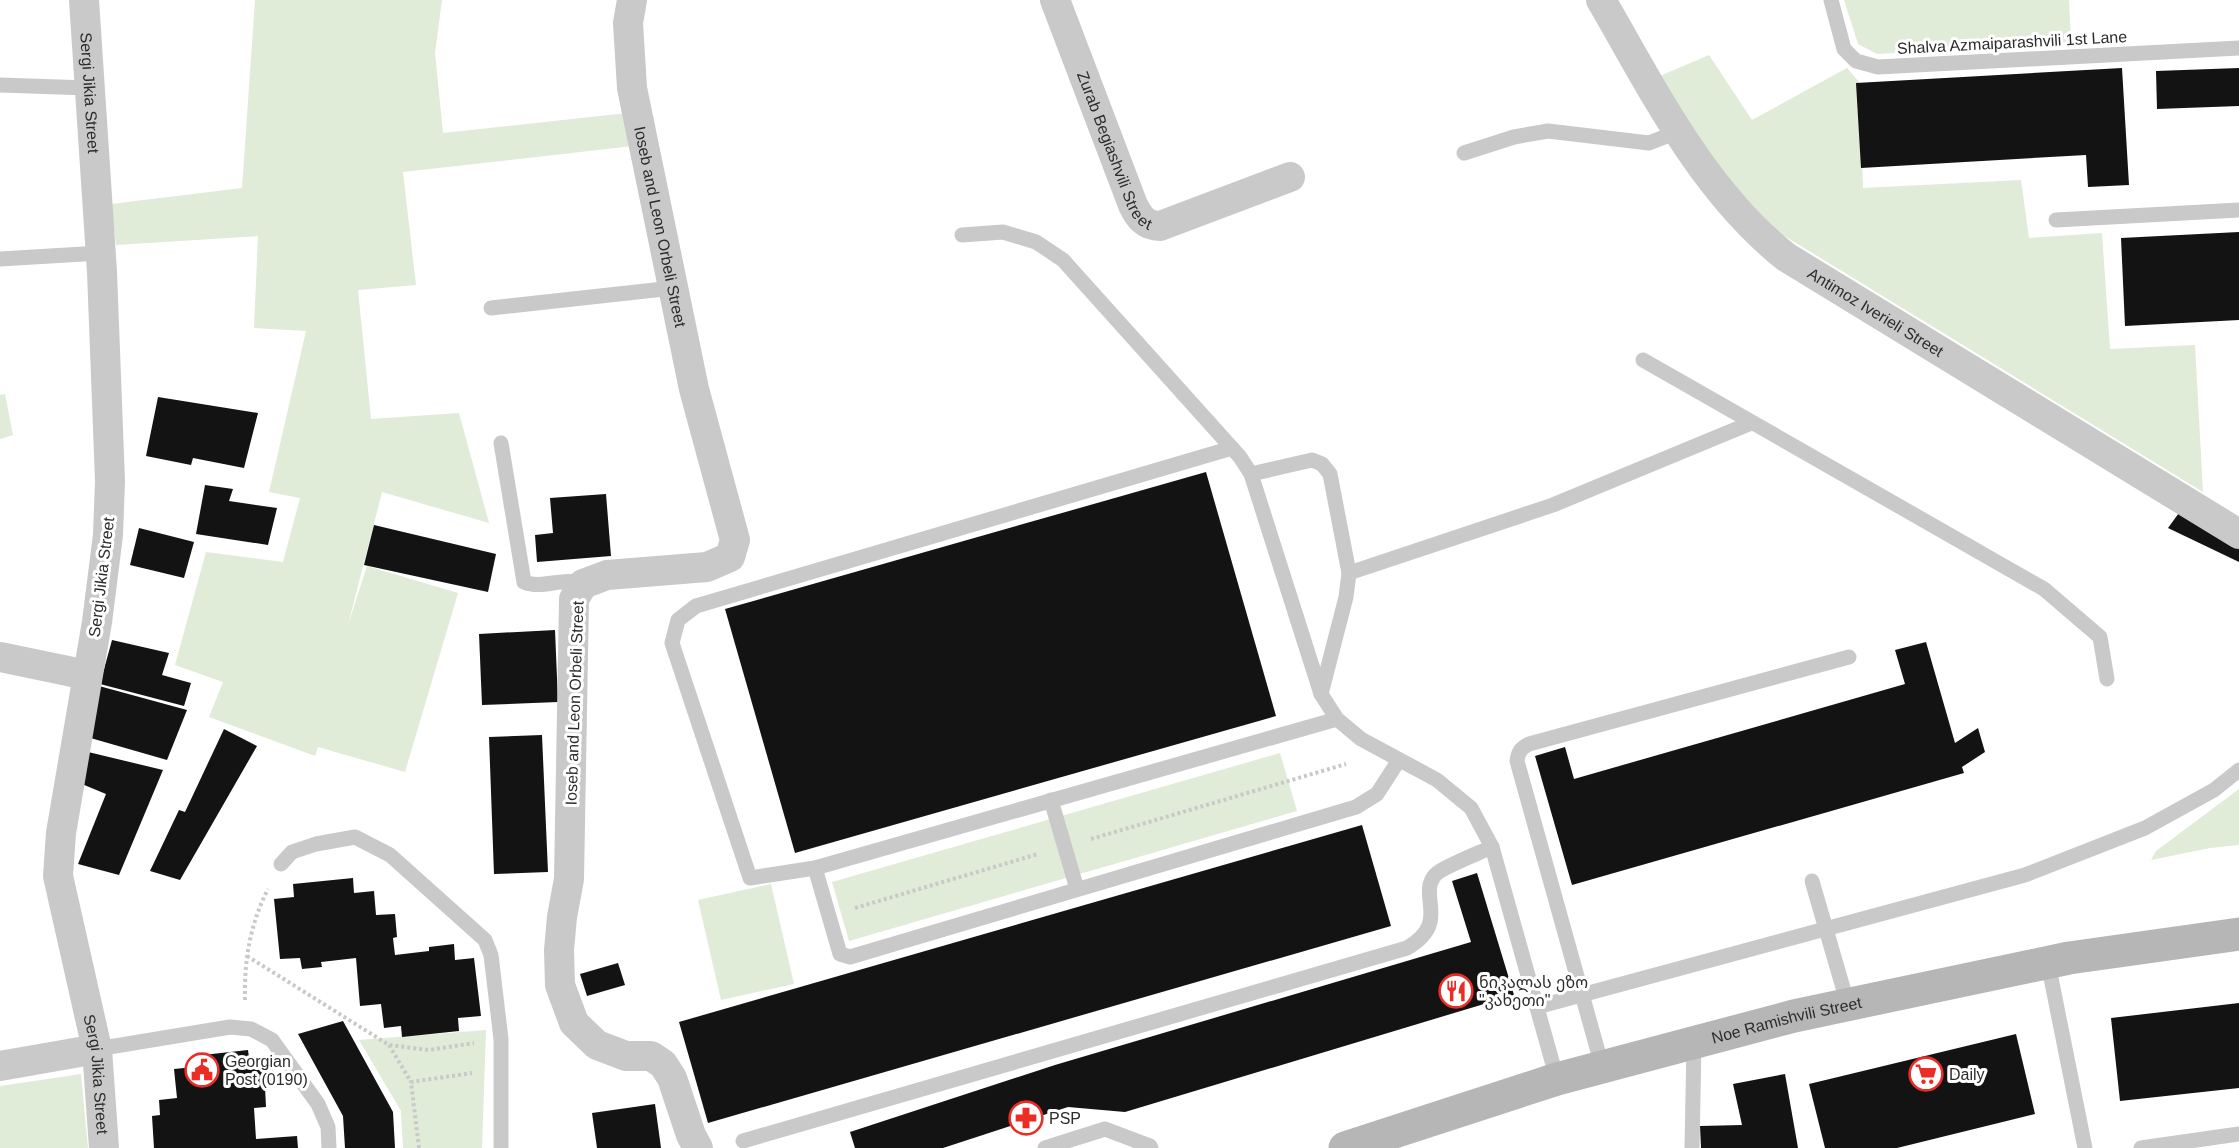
<svg xmlns="http://www.w3.org/2000/svg" width="2239" height="1148" viewBox="0 0 2239 1148" font-family="Helvetica,'Noto Sans Georgian',sans-serif">
	<style>
		.green { fill: #e0ebd8 }
		.building { fill: #131313 }
		.lines { fill: none; stroke-linecap: round; stroke-linejoin: round }
		.path { stroke: #c9c9c9; stroke-width: 4; stroke-dasharray: 3 3; stroke-linecap: butt }
		.lane { stroke: #c9c9c9; stroke-width: 15 }
		.street { stroke: #c9c9c9; stroke-width: 30 }
		.secondary { stroke: #b6b6b6; stroke-width: 33 }
		.labels { text-anchor: middle; stroke-width: 6; stroke-linejoin: round; paint-order: stroke }
		.street-label { font-size: 16px; fill: #2c2c2c; stroke: #fff }
		.poi-label { font-size: 16px; fill: #2c2c2c; stroke: #fff; text-anchor: start }
	</style>
	<rect width="100%" height="100%" fill="#fff"/>
	<g class="green">
		<path d="M255,0h187l-7,53 8,80 184,-20 6,33 -230,26 13,113 -58,5 13,129 88,-6 30,110 -107,-31 -34,133 19,-59 91,27 -53,179 -87,-25 -3,9 -106,-39 14,-35 -48,-17 31,-113 77,10 17,-64 -31,-6 37,-161 -52,-3 4,-92 -142,9 -5,-41 131,-16z"/>
		<path d="M1844,0h225l2,43 -194,11 -19,-10z"/>
		<path d="M1709,55l43,65 95,-52 12,14 4,106 158,-8 8,58 73,-5 8,116 85,-4 8,147 -425,-260 -59,-62 -64,-92z"/>
		<path d="M5,394l8,41 -13,4v-44z"/>
		<path d="M1280,753l17,58 -448,130 -17,-59z"/>
		<path d="M2239,789v56l-29,3 -59,12 5,-9z"/>
		<path d="M771,884l23,100 -73,16 -23,-100z"/>
		<path d="M486,1030l-4,118h-79l-2,-37 -42,-71z"/>
		<path d="M81,1074l7,74h-88v-62z"/>
	</g>
	<g class="building">
		<path d="M2122,68l7,117 -41,2 -2,-32 -225,13 -5,-85z"/>
		<path d="M2239,68v38l-82,3 -1,-38z"/>
		<path d="M2239,232v88l-114,6 -4,-88z"/>
		<path d="M158,397l100,16 -14,55 -51,-10 -2,7 -45,-9z"/>
		<path d="M1206,472l70,244 -481,137 -70,-244z"/>
		<path d="M205,485l28,4 -4,12 48,7 -9,37 -72,-11z"/>
		<path d="M606,494l5,62 -74,6 -2,-27 18,-2 -3,-35z"/>
		<path d="M2184,506l55,32v24l-71,-34z"/>
		<path d="M374,525l122,29 -8,38 -124,-27z"/>
		<path d="M139,528l55,14 -10,36 -54,-13z"/>
		<path d="M555,630l3,72 -76,3 -3,-71z"/>
		<path d="M112,640l57,13 -7,22 29,8 -7,23 -84,-22z"/>
		<path d="M1926,642l29,101 23,-15 7,24 -23,15 2,6 -392,112 -37,-129 30,-9 9,32 331,-95 -10,-34z"/>
		<path d="M99,686l88,24 -20,50 -80,-23z"/>
		<path d="M224,729l33,17 -77,134 -30,-9 29,-61 6,2z"/>
		<path d="M542,735l6,137 -54,2 -5,-137z"/>
		<path d="M84,751l79,19 -44,105 -41,-11 28,-70 -29,-12z"/>
		<path d="M1362,825l29,101 -683,197 -29,-101z"/>
		<path d="M1477,873l37,122 -389,117 -57,-5 -125,41h-88l-5,-16 205,-67 416,-123 -19,-61z"/>
		<path d="M353,878l1,15 20,-2 2,24 19,-1 2,23 -4,1 2,17 34,-4v-4l25,-3 1,16 19,-2 7,58 -23,2 1,13 -57,6 -1,-11 -17,2 -3,-24 -21,2 -4,-48 -35,4 1,5 -20,2 -2,-11 -20,1 -6,-60 20,-2 -1,-13z"/>
		<path d="M618,963l7,22 -38,11 -7,-22z"/>
		<path d="M2239,1003v85l-119,13 -9,-83z"/>
		<path d="M343,1021l50,91 2,36h-50l-2,-32 -45,-82z"/>
		<path d="M2016,1034l19,80 -138,34h-72l-16,-64z"/>
		<path d="M248,1050l2,15 22,-2 2,23 -9,1 1,20 -12,1 2,31 41,-3 1,12h-144l-2,-32 8,-1 -1,-15 18,-2 -3,-29 30,-3 -1,-11z"/>
		<path d="M1785,1074l13,74h-97l-1,-22 42,-1 -9,-41z"/>
		<path d="M655,1104l6,44h-64l-5,-35z"/>
	</g>
	<g class="lines">
		<g class="path">
			<path d="M1091,839l255,-75"/>
			<path d="M855,908l183,-54"/>
			<path d="M247,956l142,89 40,5 45,-7"/>
			<path d="M245,1000c-1,-39 5,-76 23,-111"/>
			<path d="M389,1045l22,37"/>
			<path d="M419,1148l-8,-66 61,-9"/>
		</g>
		<g class="lane">
			<path d="M1831,0l13,49 12,12 22,6 361,-19"/>
			<path d="M0,85l89,3"/>
			<path d="M1464,153l50,-16 34,-6 101,12 28,-11"/>
			<path d="M2056,220l183,-10"/>
			<path d="M962,235l41,-3 33,10 27,18 177,197 11,17 70,220 16,25 24,20 76,41 34,28 21,39 65,232"/>
			<path d="M0,259l100,-6"/>
			<path d="M491,308l182,-20"/>
			<path d="M1643,360l401,229 56,48 7,42"/>
			<path d="M501,443l23,139c19,8 39,-6 59,2"/>
			<path d="M1232,448l-536,158 -18,14 -6,23 78,235 65,-10 522,-149"/>
			<path d="M1251,474l61,-14 10,4 8,10 19,99 -3,24 -25,97"/>
			<path d="M1349,573l204,-68 198,-82"/>
			<path d="M1051,800l26,89"/>
			<path d="M281,864l11,-12 24,-8 39,-7 35,18 95,85 6,15 10,84v109"/>
			<path d="M815,868l25,86 10,3 506,-150 21,-13 22,-34"/>
			<path d="M1812,881l36,124"/>
			<path d="M2048,963l37,185"/>
			<path d="M1537,1007l488,-132 120,-47 69,-38 25,-20"/>
			<path d="M97,1049l133,-22 21,2 21,11 46,64 10,23 1,21"/>
			<path d="M1602,1066l-85,-305c1,-9 4,-13 12,-17l320,-87"/>
			<path d="M743,1141l664,-193c45,-26 9,-53 29,-74 9,-8 43,-21 56,-27"/>
			<path d="M1045,1148l60,-19 45,17 1,2"/>
			<path d="M1692,1148l2,-105"/>
			<path d="M2141,1148l98,-14"/>
		</g>
		<g class="street">
			<path id="s1" d="M84,0l18,272 8,209 -2,54 -11,87 -36,211 -3,43 39,173 7,99"/>
			<path id="s2" d="M632,0l-4,23 4,65 62,301 41,151 -5,17 -23,10 -100,8 -24,9 -9,15 -5,280 -7,38 -3,33 1,35 14,38 23,22 29,11h25l12,8 9,14 19,57 7,13"/>
			<path id="s3" d="M1055,0l78,205c6,12 12,21 27,21l130,-49"/>
			<path id="s4" d="M1601,0c53,91 101,190 185,257l453,277"/>
			<path d="M0,657l87,18"/>
			<path d="M0,1066l97,-17"/>
		</g>
		<path class="secondary" id="s5" d="M1345,1148l212,-69 237,-63 275,-58 170,-24"/>
	</g>
	<defs>
		<g id="restaurant-ring" transform="scale(1.725)"><circle r="9.5" fill="#fff" stroke="#ec2d25" stroke-width="1.5"/><path d="M-5-6h1v4h1v-4h1v4h1v-4h1v5L-1.5 .5V6h-2V.5L-5-1ZM5-6V6H3V1.5H1.5Q1.5-4 5-6Z" fill="#ec2d25"/></g>
		<g id="civic-ring" transform="scale(1.725)"><circle r="9.5" fill="#fff" stroke="#ec2d25" stroke-width="1.5"/><path d="M-.6-6.5H3V-4.5H.6V-3L4-1V1h2V6H-6V1h2V-1L-.6-3ZM-1.2 2.5V6h2.4V2.5Z" fill="#ec2d25"/></g>
		<g id="supermarket-ring" transform="scale(1.725)"><circle r="9.5" fill="#fff" stroke="#ec2d25" stroke-width="1.5"/><path d="M-6-5.5h2.5l.6 2H6L4.5 2H-2.5L-4.4-4H-6ZM-1.5 3.2a1.3 1.3 0 1 0 .1 0ZM3 3.2a1.3 1.3 0 1 0 .1 0Z" fill="#ec2d25"/></g>
		<g id="pharmacy-ring" transform="scale(1.725)"><circle r="9.5" fill="#fff" stroke="#ec2d25" stroke-width="1.5"/><path d="M-2-6h4v4h4v4h-4v4h-4v-4h-4v-4h4Z" fill="#ec2d25"/></g>
	</defs>
	<g fill-rule="evenodd">
		<use href="#restaurant-ring" x="1456" y="991"/>
		<use href="#civic-ring" x="202" y="1070"/>
		<use href="#supermarket-ring" x="1926" y="1074"/>
		<use href="#pharmacy-ring" x="1026" y="1118"/>
	</g>
	<g class="labels">
		<g class="street-label">
			<text transform="translate(2012 42) rotate(-3)" y="6">Shalva Azmaiparashvili 1st Lane</text>
			<text dy="6" stroke="none"><textPath href="#s1" startOffset="93">Sergi Jikia Street</textPath></text>
			<text dy="6" stroke="none"><textPath href="#s3" startOffset="162">Zurab Begiashvili Street</textPath></text>
			<text dy="6" stroke="none"><textPath href="#s2" startOffset="230">Ioseb and Leon Orbeli Street</textPath></text>
			<text dy="6" stroke="none"><textPath href="#s4" startOffset="424">Antimoz Iverieli Street</textPath></text>
			<text transform="translate(101 577) rotate(-83)" y="6">Sergi Jikia Street</text>
			<text transform="translate(574 703) rotate(-88)" y="6">Ioseb and Leon Orbeli Street</text>
			<text dy="6" stroke="none"><textPath href="#s5" startOffset="460">Noe Ramishvili Street</textPath></text>
			<text dy="6" stroke="none"><textPath href="#s1" startOffset="1083">Sergi Jikia Street</textPath></text>
		</g>
		<g class="poi-label">
			<text x="1479" y="988">ნიკალას ეზო<tspan x="1479" dy="18">"კახეთი"</tspan></text>
			<text x="225" y="1067">Georgian<tspan x="225" dy="18">Post (0190)</tspan></text>
			<text x="1949" y="1080">Daily</text>
			<text x="1049" y="1124">PSP</text>
		</g>
	</g>
</svg>
